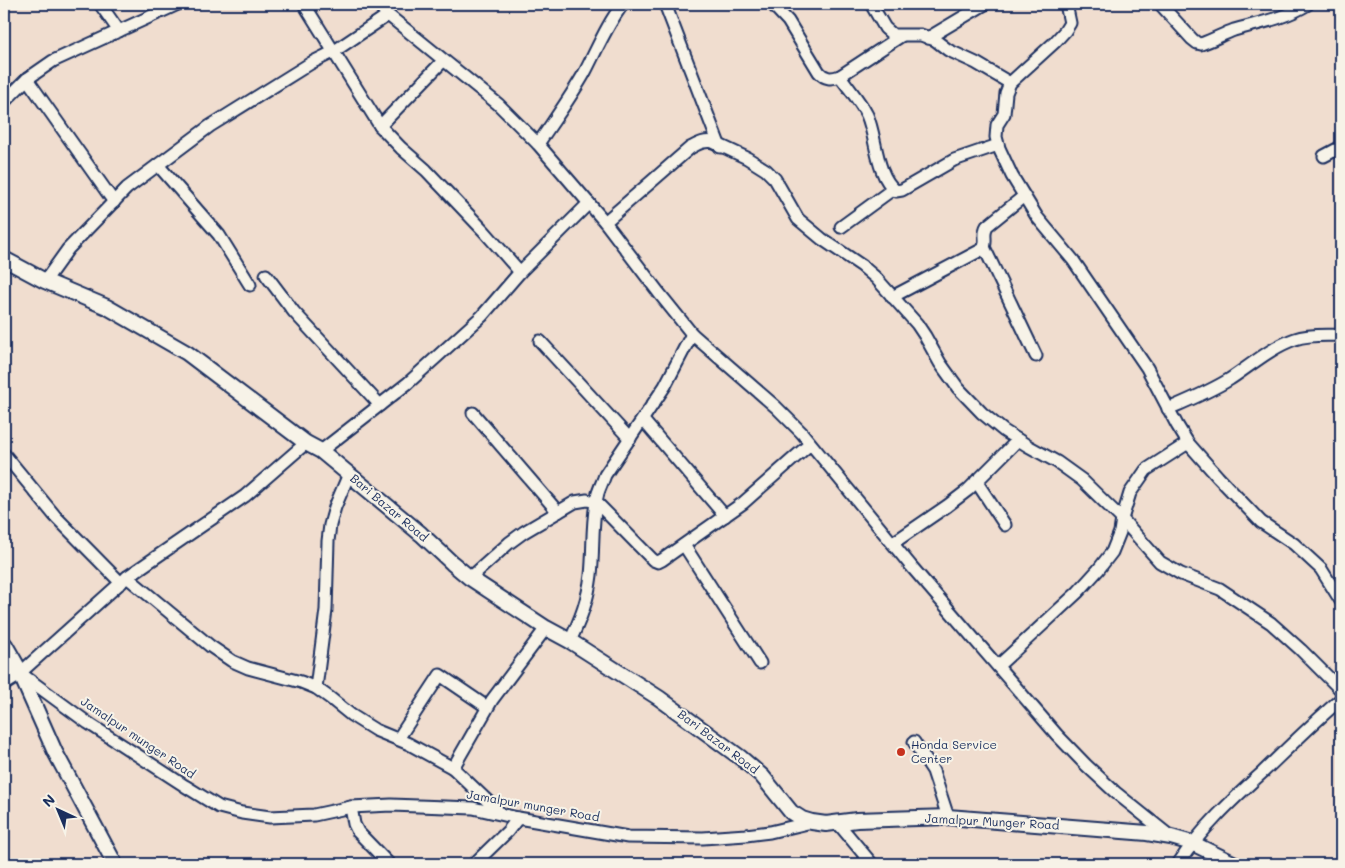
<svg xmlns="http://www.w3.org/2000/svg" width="1345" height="868" viewBox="0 0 1345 868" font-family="Mali,sans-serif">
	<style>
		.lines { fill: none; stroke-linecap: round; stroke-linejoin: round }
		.minor-casing { stroke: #1b2f5e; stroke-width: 15 }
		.tertiary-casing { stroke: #1b2f5e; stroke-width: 18 }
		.secondary-casing { stroke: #1b2f5e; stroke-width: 20 }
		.minor { stroke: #f7f3e8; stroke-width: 11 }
		.tertiary { stroke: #f7f3e8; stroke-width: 14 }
		.secondary { stroke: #f7f3e8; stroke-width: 16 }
		.poi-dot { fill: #c8321e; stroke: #f7f3e8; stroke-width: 2 }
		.labels { text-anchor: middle; stroke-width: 4; stroke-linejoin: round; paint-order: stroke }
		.street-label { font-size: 12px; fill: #1b2f5e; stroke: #f7f3e8 }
		.poi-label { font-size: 12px; fill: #1b2f5e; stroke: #f7f3e8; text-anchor: start }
	</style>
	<rect width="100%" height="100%" fill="#f0ddcf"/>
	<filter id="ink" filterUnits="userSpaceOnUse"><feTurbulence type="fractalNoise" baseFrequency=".02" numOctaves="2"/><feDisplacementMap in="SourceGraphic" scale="10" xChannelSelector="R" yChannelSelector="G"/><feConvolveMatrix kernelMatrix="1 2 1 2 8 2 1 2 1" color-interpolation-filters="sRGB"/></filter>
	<g filter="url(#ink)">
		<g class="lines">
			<g class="minor-casing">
				<g id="minor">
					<path d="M100,4l19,27"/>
					<path d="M304,4l76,122 21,22 25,22 58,61 36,41"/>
					<path d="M378,4l10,11 110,89 40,40 67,78 54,71 33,41 84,73 26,26 109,133 146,169 29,30 29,27 56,45"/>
					<path d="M665,4l55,143"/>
					<path d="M772,4l16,17 31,51c6,7 12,7 21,4l61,-40"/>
					<path d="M871,4l14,24 8,7h28l14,5 13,10 28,13 34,20"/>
					<path d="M1066,4l4,19 -5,8 -10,11 -45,41 -4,10 -2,21 -7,11 -1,12 3,11 13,28 25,41 36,43 74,108 30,57 11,18 30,34 43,45 33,22 27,25 20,32"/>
					<path d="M1160,4l32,35 5,4 4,1c12,-4 22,-10 33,-14 25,-7 52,-12 74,-26"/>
					<path d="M928,38l57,-34"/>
					<path d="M840,76c9,13 20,25 27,39 10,23 8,59 29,76l6,-1 52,-30 44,-15"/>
					<path d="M27,79l87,123"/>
					<path d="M4,102l23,-23 26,-18 125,-57"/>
					<path d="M380,126l63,-65"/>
					<path d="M538,144c16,-24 33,-47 47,-72 12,-23 22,-48 38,-68"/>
					<path d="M1324,156l17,-9"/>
					<path d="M158,165l61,70 31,50"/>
					<path d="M605,222l85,-74c8,-4 14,-8 23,-6l34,16 19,12 9,9 23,40 24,20 40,27 14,12 41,46 8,12 15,27 18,25 24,25 22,18 24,15 29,16 25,18 40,39 38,43 21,12 39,15 51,34 30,27 40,40"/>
					<path d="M841,227l52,-38"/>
					<path d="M984,247l52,109"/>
					<path d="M266,275l28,37 86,93"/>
					<path d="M45,281l23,-32 59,-61 83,-62 101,-63 22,-11 55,-37"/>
					<path d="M892,297l91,-48c5,-7 -1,-15 4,-23l37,-30"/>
					<path d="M540,341l90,98"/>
					<path d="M1168,409c21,-9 43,-18 62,-30 21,-14 42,-32 65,-40 15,-5 31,-3 46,-4"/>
					<path d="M473,413l85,99"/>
					<path d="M643,420l82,96"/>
					<path d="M306,443l-61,53 -118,81 -107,96 68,50 97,63 34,21 23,6 28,4 44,-2 37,-8 40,-2 82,3 45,10 110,19 75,1 43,-3 24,-3 42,-10"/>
					<path d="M321,451l87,-68 74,-67 38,-44 69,-69"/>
					<path d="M4,454l51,62 66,67"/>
					<path d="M976,481l29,44"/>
					<path d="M893,543l54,-37 21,-16 50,-50"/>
					<path d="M684,545l76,118"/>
					<path d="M127,577l83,69 22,15 16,7 53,14 15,6 14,10 21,17 24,15 34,14 44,24 47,45"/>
					<path d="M470,578l39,-35 15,-11 51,-30 12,-2 9,2 57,58 5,2 4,-2 81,-57 67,-59"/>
					<path d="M570,641c11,-23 18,-41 21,-66 3,-27 0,-55 7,-82 2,-6 5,-12 7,-18l60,-89 27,-52"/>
					<path d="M998,666l80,-74 20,-22 14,-18 8,-20 2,-13 8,-26 16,-23 42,-27"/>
					<path d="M316,688l10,-78 2,-69 2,-16 5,-18 14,-33"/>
					<path d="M398,739l42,-64 47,32"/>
					<path d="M914,742l19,29 15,46"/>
					<path d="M453,768l39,-68 54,-72"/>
					<path d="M351,807l3,17 4,8 31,32"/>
					<path d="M837,822l35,42"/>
					<path d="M474,864l34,-33 10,-13"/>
					<path d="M1178,864c23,-35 54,-64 85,-92 26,-25 51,-50 78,-73"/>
				</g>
			</g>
			<g class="tertiary-casing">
				<g id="tertiary">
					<path d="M4,259l41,22 62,26 80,46 119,90 15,8 100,83 31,29 18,15 76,50 24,13 89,57 82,60 21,18 29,36 11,7 10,3 14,2 31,-4 91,-3 199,16 24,4 21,6 43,21"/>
					<path d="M4,683l16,-10 35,79 60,112"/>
				</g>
			</g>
			<g class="secondary-casing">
				<path id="secondary" d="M4,645l16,28"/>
			</g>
			<use href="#minor" class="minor"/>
			<use href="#tertiary" class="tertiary"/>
			<use href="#secondary" class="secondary"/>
		</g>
	</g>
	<circle class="poi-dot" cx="901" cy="752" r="5"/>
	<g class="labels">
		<g class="street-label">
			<text transform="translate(389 508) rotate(40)" y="4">Bari Bazar Road</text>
			<text transform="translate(138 738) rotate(34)" y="4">Jamalpur munger Road</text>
			<text transform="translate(718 742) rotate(37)" y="4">Bari Bazar Road</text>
			<text transform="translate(533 806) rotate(10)" y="4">Jamalpur munger Road</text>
			<text transform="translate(992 822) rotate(3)" y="4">Jamalpur Munger Road</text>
		</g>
		<g class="poi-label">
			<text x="911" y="749">Honda Service<tspan x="911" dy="14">Center</tspan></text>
		</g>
	</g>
	<rect width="1345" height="868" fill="none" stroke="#f7f3e8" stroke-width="20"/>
	<rect x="10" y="10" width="1325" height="848" fill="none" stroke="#1b2f5e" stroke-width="2" filter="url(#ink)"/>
	<g transform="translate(58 810) rotate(316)" stroke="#f7f3e8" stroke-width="4" paint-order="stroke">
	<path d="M0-4L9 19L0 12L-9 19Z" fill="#1b2f5e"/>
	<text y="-8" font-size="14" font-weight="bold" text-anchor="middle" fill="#1b2f5e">N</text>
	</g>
</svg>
